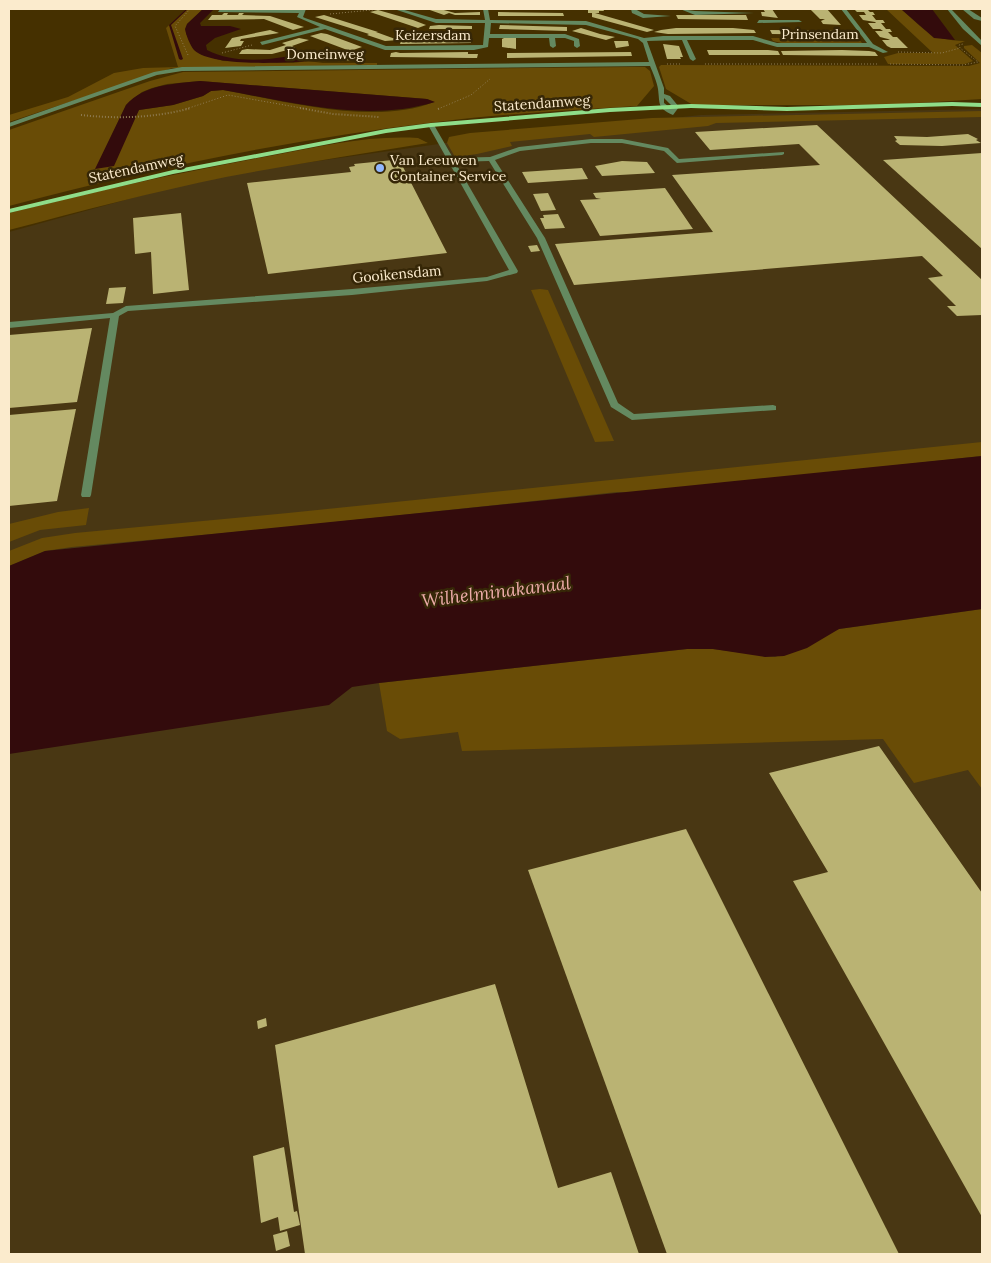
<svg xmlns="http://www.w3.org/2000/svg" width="991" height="1263" viewBox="0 0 991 1263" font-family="Lora,serif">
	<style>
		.built { fill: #493713 }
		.green { fill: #694c06; fill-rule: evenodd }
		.water { fill: #330b0c }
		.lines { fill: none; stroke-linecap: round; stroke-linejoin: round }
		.stream { fill: #330b0c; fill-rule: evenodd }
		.building { fill: #bab373 }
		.path-far1 { stroke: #8f7c53; stroke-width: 1; stroke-dasharray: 1 2; stroke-linecap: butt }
		.path { stroke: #8f7c53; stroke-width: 2; stroke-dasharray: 1 2; stroke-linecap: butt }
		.minor { fill: #648960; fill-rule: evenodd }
		.major { fill: #8fdd89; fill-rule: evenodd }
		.poi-dot { fill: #92b7fd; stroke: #362707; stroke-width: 2 }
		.labels { text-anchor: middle; stroke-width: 5; stroke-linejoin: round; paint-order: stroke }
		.far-street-label { font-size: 14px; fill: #fbebcd; stroke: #362707 }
		.far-poi-label { font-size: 14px; fill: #fbebcd; stroke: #362707; text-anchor: start }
		.water-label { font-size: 18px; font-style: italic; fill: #ecaba8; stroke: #362707 }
	</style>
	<rect width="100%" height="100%" fill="#453000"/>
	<g class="built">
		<path d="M982,109v388l-973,74v-339l203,-56 241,-34 248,-27z"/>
		<path d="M982,599v655h-973v-526z"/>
	</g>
	<g class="green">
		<path d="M186,9h17l-16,15 -1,10 13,19 24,8 70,2 15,-2 15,2h54v2l-205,3 -163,54v-7l59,-18 46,-24 29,-5 35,-1 -12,-39z"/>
		<path d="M886,9h15c26,22 28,31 64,32l-10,4 18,16 -8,3h-77l-4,-7 14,-4h35z"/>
		<path d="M771,38h87l4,5h-81l-8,-2z"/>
		<path d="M972,45l10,8v46l-96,6h-193l-27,-16 -7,-22 2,-2 308,1 11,-3 -16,-15v-2z"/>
		<path d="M629,67h16l5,4 4,15 -17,20c-67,4 -134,8 -200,16 -145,17 -288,47 -428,84v-76l141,-49 33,-9zM200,81l227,18 7,3c-60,24 -149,-1 -211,-12l-12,1 -8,5 -30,9 -34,5 -43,59 30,-64 16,-13 10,-4 15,-4z"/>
		<path d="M982,111v6l-266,6 -8,3 -114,11 -4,-3 -80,8 2,4 -35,8 -22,3 -8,-14 2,-6 21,-4 182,-15z"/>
		<path d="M418,138l10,5c-67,11 -135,21 -202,34 -73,15 -145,34 -217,53v-17c88,-22 177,-42 266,-58 46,-9 95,-20 143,-17z"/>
		<path d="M540,289l8,1 66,151 -19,1 -64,-152z"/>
		<path d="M982,442v14l-347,37 -18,-1 -328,35 -217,20 -27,4 -36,15v-15l33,-13 33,-5 213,-20z"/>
		<path d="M89,508l-3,17 -46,5 -31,12v-18l49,-12z"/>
		<path d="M982,609v180l-14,-19 -54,13 -31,-44 -421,12 -4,-19 -58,7 -13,-8 -8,-48 308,-34h26l62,8 64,-28z"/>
	</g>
	<g class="water">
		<path d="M203,9h11l-14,14 1,3h29l11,3 -26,9 -9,7 1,5c23,12 51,11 77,7 10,-2 20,-8 30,-4l-6,8c-24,2 -96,6 -114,-11 -4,-5 -8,-15 -9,-21l2,-5z"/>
		<path d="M901,9h31l23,31 -21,-2z"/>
		<path d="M200,81l227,18 8,3c-70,21 -143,0 -212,-12l-12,1 -8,5 -30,9 -34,5 -25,56 -19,3 31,-64c19,-21 47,-21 74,-24z"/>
		<path d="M982,456v153l-143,20 -32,19 -23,8 -19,1 -52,-8h-26l-308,34 -27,4 -23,18 -320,49v-188l36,-15z"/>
	</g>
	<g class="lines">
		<path class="stream" d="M186,9h2l-17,16 12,34 -2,1 -2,-1 -10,-34z"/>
	</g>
	<g class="building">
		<path d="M427,9h13l15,4 25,-1v3h-25l-6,-2 -5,2z"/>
		<path d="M588,9h15l1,2h-5v2h-4l59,17 -7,2 -55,-15v-4h-4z"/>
		<path d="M763,9h9l6,9 -16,-2 -1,-4h4z"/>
		<path d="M810,9h17l14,16 -18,-1 -2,-3 4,-2h-5z"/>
		<path d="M854,9h13l3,3h3l2,3h-3l4,5h7l2,3h-4l5,6h4l2,3h-4l5,5h4l11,11h-17l-4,-2 -5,-6h8l-2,-1 -8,-2 -5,-6h8l-3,-2h-7l-5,-6h8l-1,-1 -12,-2 -4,-5h7l-2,-3h-7z"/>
		<path d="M378,10l35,10 13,5 -8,3 -48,-16z"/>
		<path d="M498,12l65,1 1,3h-66z"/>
		<path d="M224,13h4l-1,2h11l1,-2h5l-2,2 28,1 34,11 -11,3 -29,-11 -56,1 4,-5h10z"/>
		<path d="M324,15l54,17h-2l22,8 -13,1 -18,-6 2,-1 -54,-17z"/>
		<path d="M676,15h70l2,5 -70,-1z"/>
		<path d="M500,25l67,2v4l-68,-2z"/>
		<path d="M430,26l9,-1 33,1v3h-43z"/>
		<path d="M581,28l19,6 15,3 -9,3 -34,-9z"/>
		<path d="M676,28h57l21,2 2,3 -88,1 -14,-2 7,-2z"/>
		<path d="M270,30l9,3 -38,6 -1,2h4l-3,5 -16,2 7,-10z"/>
		<path d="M770,30l80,1 4,4 -82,-1z"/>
		<path d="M321,33l6,1 35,13 -12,4 -40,-15z"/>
		<path d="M506,37h10v12l-14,-2v-8z"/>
		<path d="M299,38l10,2 -17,6 3,2 -23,6h-33l3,-4 5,-1 23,1 16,-5 -4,-2z"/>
		<path d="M414,39l5,2 52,-1v3l-71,1 1,-3h13z"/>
		<path d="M614,41h14l1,5 -13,2z"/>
		<path d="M663,44l16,2 4,11h-3l1,2h-14z"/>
		<path d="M707,50h61l10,1 2,4h-71z"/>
		<path d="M842,50l27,1 6,1 3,4 -95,-1 -2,-4z"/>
		<path d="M396,52l4,1 68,-1v2h10l-1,4h-5l-82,-1 1,-4z"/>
		<path d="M631,52l1,4 -125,2v-5z"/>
		<path d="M327,55h5l-1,2 30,-1 -1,4 -35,1z"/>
		<path d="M817,125l165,155v35l-25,1 -10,-10h9l-28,-28 15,-2 -21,-20 -348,29 -19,-41 158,-12 -41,-57 148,-10 -21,-21 -89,6 -15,-18z"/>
		<path d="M968,134l10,5 -2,1 5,3 -39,3 -42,-1 -5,-4 2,-1 -3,-4 33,1z"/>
		<path d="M982,153v96l-99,-89z"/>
		<path d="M403,159l3,5 -6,1 3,2 44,86 -179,21 -21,-91 104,-11 -2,-5 6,-1 -1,-2z"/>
		<path d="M622,161l25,1 8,11 -53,3 -7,-10z"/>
		<path d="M582,168l6,11 -60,4 -6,-11z"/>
		<path d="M665,188l28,41 -93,7 -20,-36 21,-1 -5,-1 -3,-5z"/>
		<path d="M548,193l8,17 -15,1 -8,-17z"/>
		<path d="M181,213l8,77 -36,4 -2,-42 -16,2 -2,-36z"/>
		<path d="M558,214l7,14 -20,1 -5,-11h4l-1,-3z"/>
		<path d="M537,245l3,6 -9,1 -3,-6z"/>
		<path d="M126,287l-3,16 -17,1 3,-16z"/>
		<path d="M92,328l-15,74 -68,6v-73z"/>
		<path d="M76,409l-19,92 -48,5v-91z"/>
		<path d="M879,746l103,147v324l-189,-336 35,-9 -59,-99z"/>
		<path d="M686,829l213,425h-232l-139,-384z"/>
		<path d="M495,984l63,204 53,-16 28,82h-334l-30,-209z"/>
		<path d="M266,1018l1,8 -9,3 -1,-8z"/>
		<path d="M284,1147l10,65 3,-1 3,14 -20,6 -2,-14 -17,6 -8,-67z"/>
		<path d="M287,1231l3,15 -14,5 -3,-16z"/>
	</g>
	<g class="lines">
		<g class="path-far1">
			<path d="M330,14l52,-5"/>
			<path d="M898,52l44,1 18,-5"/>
			<path d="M222,53l30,-8"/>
			<path d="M188,55l-13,-29 15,-17"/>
			<path d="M667,64h14"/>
			<path d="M705,64h173"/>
			<path d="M890,64l73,1 15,-3 -18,-14 -1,-3 4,-1"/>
			<path d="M186,109l42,-14 79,14"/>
			<path d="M438,109l33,-14 19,-16"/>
		</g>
		<g class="path">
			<path d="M300,108l33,6 46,3"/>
			<path d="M438,109l2,-1"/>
			<path d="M81,115c36,4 74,3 110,-7"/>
		</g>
		<g class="minor">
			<path d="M220,9l81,1 5,-1 -3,8 2,1 81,28 97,-1 2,-22h-49l-42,-14h7l35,10 49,1 -2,-11h5l2,11 96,1 58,17 19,-2h90l24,7h90l-26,-34h5l27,35 15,8 -5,1 -14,-6h-92l-24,-7h-66l9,19 -3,2 -3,-2 -8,-19 -35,1 17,47v6l6,2 9,11 -6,8c-16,-7 -13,-11 -15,-26 -1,-7 -5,-16 -8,-23l-468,5 -25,4 -148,52v-4l145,-51 28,-5 467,-5 -6,-19 -5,-4 -52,-14 -95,-2 -1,11h75l14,5 1,7 -3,2 -3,-2v-5l-9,-3h-10l1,8 -3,2 -3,-2 -1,-8h-60l-1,9 -14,3h-89l-60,-21 -63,16 -2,-3 60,-15 -23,-10 2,-4 -81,-1zM664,98l9,9 -1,2 -8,-6z"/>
			<path d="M631,9h4l9,5 27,2 -28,2 -11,-5z"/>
			<path d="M680,9l15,2 59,2 -59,2z"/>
			<path d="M947,9h4l31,32v5l-19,-17z"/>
			<path d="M962,9h6l14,9v3l-8,-2z"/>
			<path d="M759,20h40l3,2 -45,1z"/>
			<path d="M431,123l3,2 19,33 37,-1 29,-10 72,-8h31l46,9 11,11 105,-7v2l-2,1 -105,8 -13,-12 -42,-8h-31l-71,8 -25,9 50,78 73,165 16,11 139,-9 3,1v4l-144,10 -21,-13 -74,-169 -48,-77 -34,1 63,109 -1,2 -30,8 -135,14 -224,16 -9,5 -28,179 -1,2h-8l-1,-2 29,-177 -101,10v-6l104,-9 13,-7 226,-17 135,-12 22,-7 -81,-145z"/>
		</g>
		<path class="major" d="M952,102l30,1v4l-30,-1 -165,5 -96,-3 -81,4 -179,15 -45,6 -213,41 -164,39v-4l164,-39 213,-41 45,-6 179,-15 81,-4 96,3z"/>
	</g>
	<circle class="poi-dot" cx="380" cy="168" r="5"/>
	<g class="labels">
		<g class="far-street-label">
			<text x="820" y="39">Prinsendam</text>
			<text x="433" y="40">Keizersdam</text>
			<text x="325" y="59">Domeinweg</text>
			<text transform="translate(542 103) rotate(-4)" y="5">Statendamweg</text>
			<text transform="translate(136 168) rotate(-12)" y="5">Statendamweg</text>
			<text transform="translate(397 274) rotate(-5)" y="5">Gooikensdam</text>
		</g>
		<g class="far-poi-label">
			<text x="390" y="165">Van Leeuwen<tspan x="390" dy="16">Container Service</tspan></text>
		</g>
		<g class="water-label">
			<text transform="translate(496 592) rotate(-7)" y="6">Wilhelminakanaal</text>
		</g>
	</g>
	<rect width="991" height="1263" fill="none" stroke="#fbebcd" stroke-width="20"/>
</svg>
